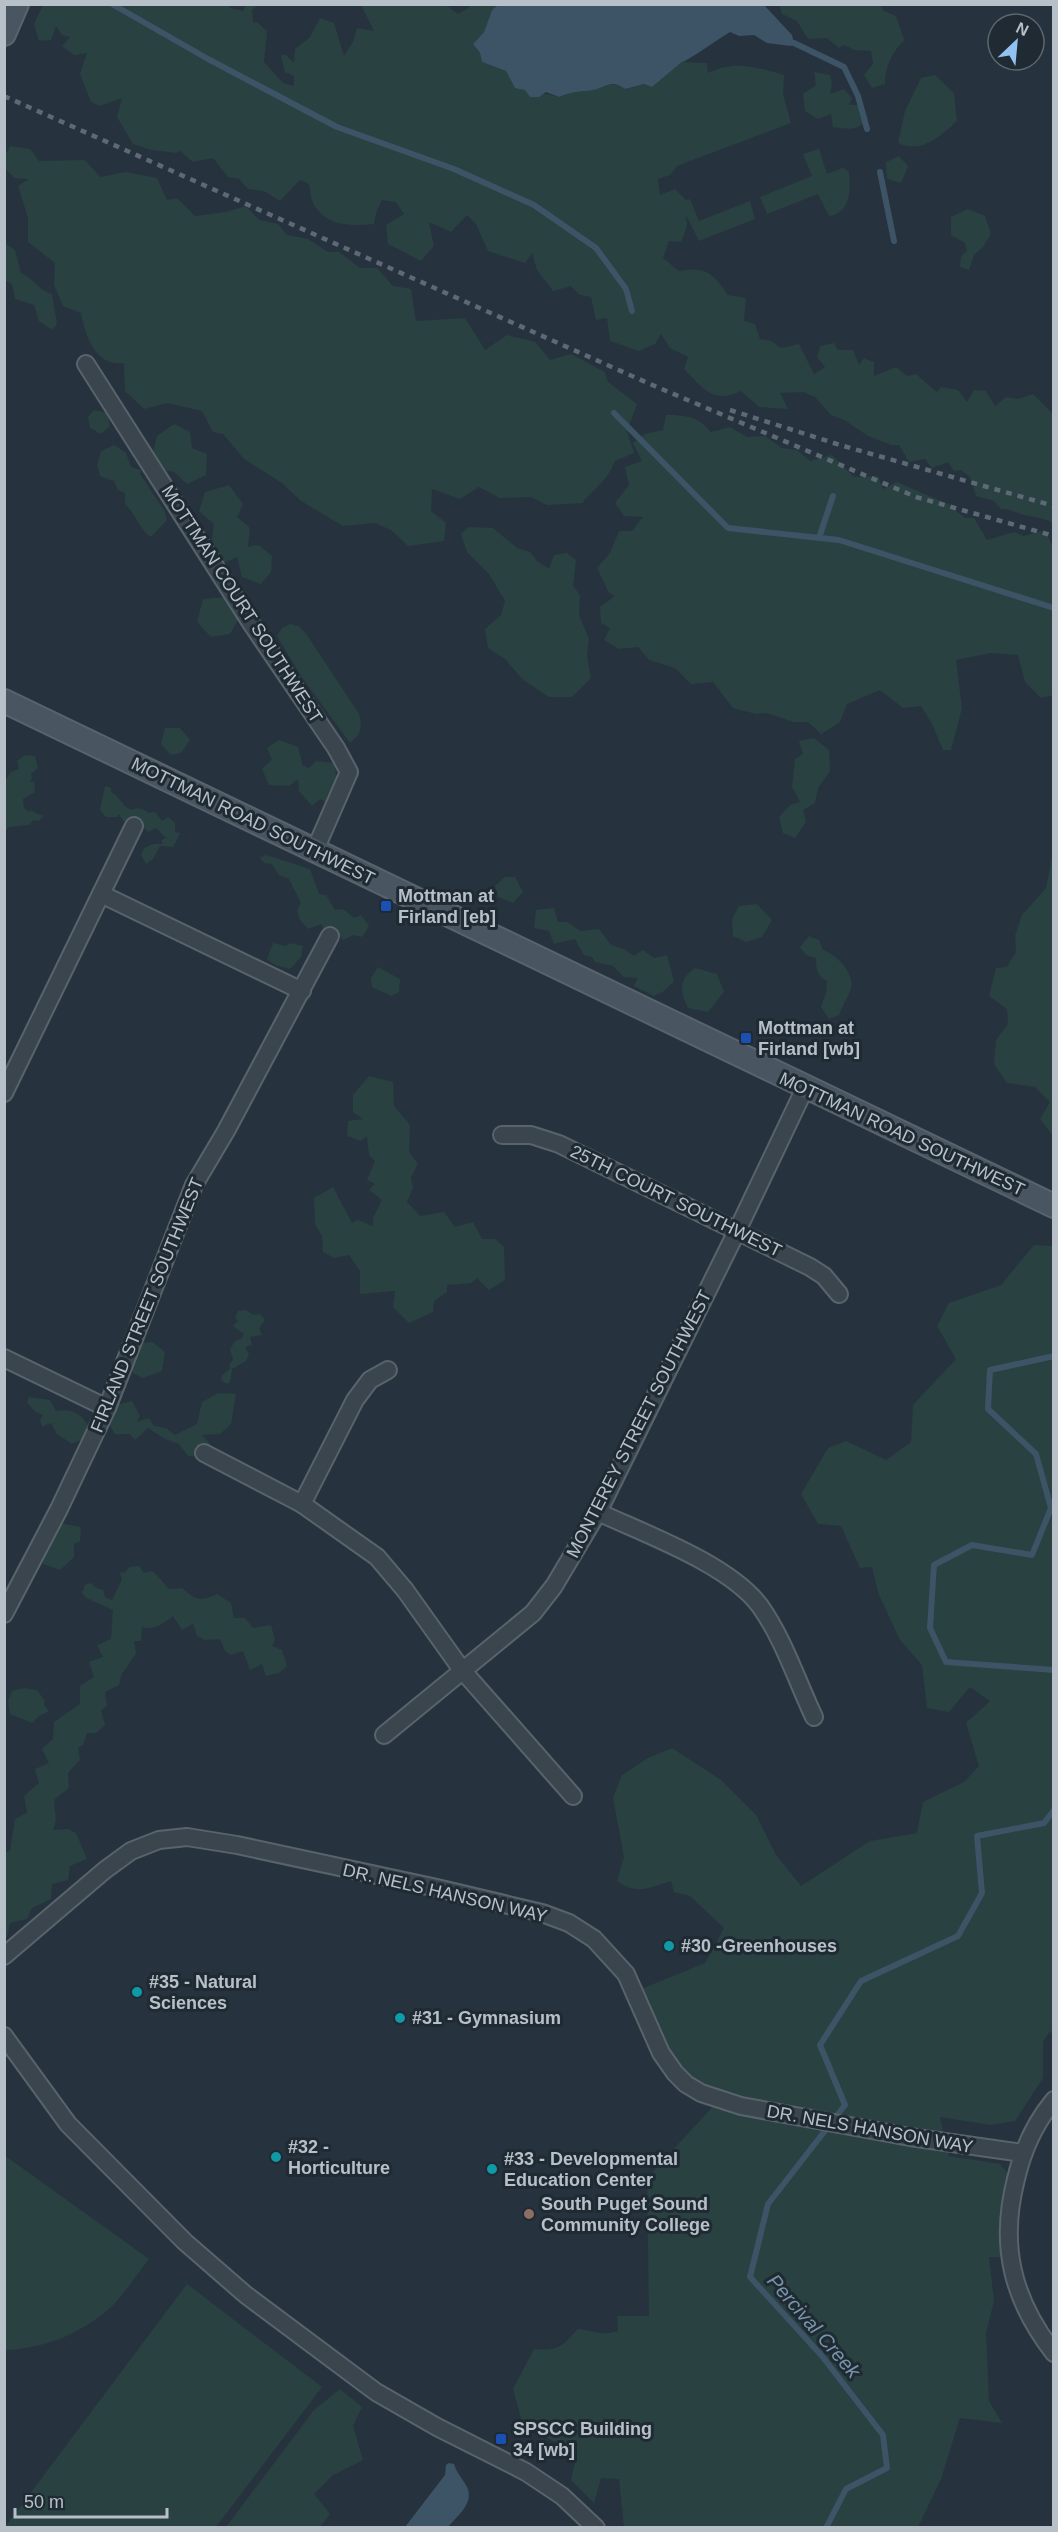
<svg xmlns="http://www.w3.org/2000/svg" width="1058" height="2532" viewBox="0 0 1058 2532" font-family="Helvetica,sans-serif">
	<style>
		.green { fill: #294140 }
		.water { fill: #3d5366 }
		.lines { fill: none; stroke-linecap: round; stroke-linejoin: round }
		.stream { stroke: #3d5366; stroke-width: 6 }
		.street-casing { stroke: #58636c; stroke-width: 20 }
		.secondary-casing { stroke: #58636c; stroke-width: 26 }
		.street { stroke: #3a454e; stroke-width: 16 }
		.secondary { stroke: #495561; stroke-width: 22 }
		.rail { stroke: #5d6975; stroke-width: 4.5; stroke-dasharray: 6 6; stroke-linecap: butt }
		.transit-dot { fill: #1a4fb4; stroke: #1f2a33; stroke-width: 2 }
		.culture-dot { fill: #0f9aa8; stroke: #1f2a33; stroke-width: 2 }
		.education-dot { fill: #8d6e63; stroke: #1f2a33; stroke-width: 2 }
		.labels { text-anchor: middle; stroke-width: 6; stroke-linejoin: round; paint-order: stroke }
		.street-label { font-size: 18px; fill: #b7c0c9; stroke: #1f2a33 }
		.poi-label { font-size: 18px; font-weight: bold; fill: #b7c0c9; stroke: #1f2a33; text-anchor: start }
		.water-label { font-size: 20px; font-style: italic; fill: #7994aa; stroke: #1f2a33 }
	</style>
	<rect width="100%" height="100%" fill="#26333e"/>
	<g class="green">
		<path d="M229,4l1,4 13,3 3,-6h12l-6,5 1,13 4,-1 10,9 -3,31 19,21 11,3v-10l-9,-4 -4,-16 4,-2 9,9 1,-14 15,-12 10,-19 14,5 10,33 9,-14 4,-14 17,3 -13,-26h85l12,9 11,-6 -1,-3h30l-6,5 -8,22 -11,12 7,9 2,9 24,9 9,16 44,10 16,-7h20l10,-6 14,1 6,4 19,-5 8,3 30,-25 25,1 1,10c26,-13 48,-6 76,2l-1,19 8,29 -114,43 -7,9 -12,4 2,16 15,-6 11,11 4,-1 9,22 51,-20 5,18 -56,22 -13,-26 1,11 -6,16 -12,-1 -6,17 16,13c27,-5 34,2 49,24l18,3 -2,23 11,3 5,15 11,2 10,7 18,-4 15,30 11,-7 -8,-10 3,-11 14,-3 4,7h15l6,15 5,-7 10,4v14l22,-9 11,9 9,-2 21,18 4,-5 17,3 9,12 7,-12 12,1 9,15 11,-9 12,2 15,-5 20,20v109c-12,-6 -16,-5 -28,-8 -10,-2 -13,-6 -24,-6l-7,-8 -18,-5 -6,-19 -9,-7 -7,1 -6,-9 -16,6 -7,-9 -16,3 -10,-17h-8l-23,-9 -24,-16 -13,-5 -16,-18 -12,-5 -23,1 8,16 -29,-2 -18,-16c-28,14 -39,-4 -57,-22l4,-12 -18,-9 -9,-14 -6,10 -16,7 -29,-10 -3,-23 -11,2 -5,-23 -11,-2 -9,-9 -18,5 -16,-21 -5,-17 -7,10 -37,-12 -12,-27 -9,-9 -16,17 -22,-10 5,24 -13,15 -33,-17 -2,-19 18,-11 -8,-12 -14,-2 -6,13 -2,11c-21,2 -44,3 -58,-16 -5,-6 -6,-17 -7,-24l-9,-4 -20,21 -16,-10 -16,-2 -9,-10 -11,-2 -15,-19 -20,4 -13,-11 -3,2 -26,-3 -18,-6 -16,-27 5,-19 -23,8 -8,-4 -11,-28 7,-21 -13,2 -12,-9 8,-9 -8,-2 -6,-9 -5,14 -12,1 -5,-17 9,-19z"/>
		<path d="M779,5h101l4,6 12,5 8,24c-12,13 -19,26 -19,44l-13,4 -8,-13 9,-11 -2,-13 -16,-1 -11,-5 -5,3 -12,-10 -19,1 -11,-18 -15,-7z"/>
		<path d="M814,72l16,3 2,10 -2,9 14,-5 8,9 -3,7h14l5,13c-10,14 -19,11 -35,9l-2,-13 -13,5 -13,-8 -2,-17 13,-9z"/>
		<path d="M935,75l19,18 3,28c-18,16 -35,33 -59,22l7,-32 16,-33z"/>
		<path d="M10,146l20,3 9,12 46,-1 15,17 26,-5 31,6 10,22 10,-2 18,18 31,-4 20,-6 13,14 19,4 9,11 21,4 20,13h11l21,16h17l16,18 18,3 5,32 49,-3 20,32 22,-15 28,7 15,18 21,-6 34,18 3,10 29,22 -10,27 7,22 -19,8c-8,20 -19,26 -33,42l-35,2 -16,-8 -31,1 -21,-11 -19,12 -28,-10 -1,22 15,12 -2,18 -36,5 -17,-16 -16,-7 -32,3 -42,-25 -19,-18 -38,-24 -21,-25 -10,-2 -11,-21 -35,-8 -23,6 -19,-18 -1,-28c-29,4 -39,-28 -43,-50l-18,-7 -9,-21 1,-22 -27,-21v-24l-10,-32 11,-7 -15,-1 -9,-10v-12z"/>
		<path d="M819,149l8,25 15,-6 7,3c1,18 3,41 -20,45l-11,-22 -51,20 -7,-17 52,-21 -9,-22z"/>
		<path d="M899,156l9,10 -7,17 -14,-4 -1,-17z"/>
		<path d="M968,209l17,7 6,18 -8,13 -9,8 -5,15 -9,-3 1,-11 6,-5 -2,-8 -14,-8v-18z"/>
		<path d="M4,239l2,5 9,6 6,23c14,7 16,16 31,21l5,30 -5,6 -13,-9 -5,-16 -19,-6 -3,-15 -7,-4z"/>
		<path d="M94,410l13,3 3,13 -9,8 -11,-6 -2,-11z"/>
		<path d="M666,415c19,0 32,1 45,17l19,-5 17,10 18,-1 17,12 15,2 13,11 22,-6 22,22 24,-1 5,13 14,-7 51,22 17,14h9l13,22 27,-8 10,4 21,-6 8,17v148l-12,3 -16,-16 -7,-27 -27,-2 -35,7 6,48 -11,42h-8l-11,-26 -11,-18 -18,2 -23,-18 -33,14 -7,18 -19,12 -13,-12h-15l-26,-9 -11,1 -23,-6 -20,-26 -22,2 -16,-16 -26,-8 -11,-13 -19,2 -15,-9 6,-12 -9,-5 -1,-16 15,-11 -6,-3 -12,-25 13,-15 9,-22h13l11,-14 -19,-1 -9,-13 14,-18 -4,-18 17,-6 -9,-18 12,-9 18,-4z"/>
		<path d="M174,424l16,8 2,16 15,6 -1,21 -19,9 -13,-12 -14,-3 -7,-17 4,-16z"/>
		<path d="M114,445l12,8 5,14 10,3 -1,4 24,36 3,10 -16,17c-12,-8 -15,-23 -26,-33v-11l-7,-3 -4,-9 -14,-5 -3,-11 4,-14z"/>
		<path d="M229,485l14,19 -6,13 13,11 -2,19 11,-2 13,11 -1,16 -10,12 -19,-7 -5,-20 -14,6 -12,-17 3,-22 -15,-13 6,-19z"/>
		<path d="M468,527l25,1 24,20 13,4 7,9 12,8 5,-14 13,-2 9,7 -3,26 7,9 -1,20 10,24 -2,17 4,22 -19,19h-23l-26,-17 -18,-21 -17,-11 -3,-19 16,-14 4,-14 -16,-27 -22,-22 -6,-18z"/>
		<path d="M225,597l12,8 1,15 -8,14 -19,3 -14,-15 6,-23z"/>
		<path d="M290,624l9,2 8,9 52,79c4,14 2,19 -9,29l-49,-67 -24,-40 5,-8z"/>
		<path d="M165,728h15l10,12 -9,13 -10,2 -10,-11z"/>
		<path d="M814,738l15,12 1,21 -12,17 -3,15 -12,7 3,12 -11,16 -12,-5 -4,-16 11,-12 10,-3 -8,-15 3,-28 8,-5 -4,-13z"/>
		<path d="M279,740l19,7 5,19 6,2 7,-7 19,2 2,27 -8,14 -9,-5 -8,7 -13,-15 -1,-12 -9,7 -20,-1 -7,-16 10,-9 -5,-12z"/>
		<path d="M25,755l10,1 3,12 -7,6 1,5 -3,2 5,1 1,10 -12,7 1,9 5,4 1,-2 13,6 -4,5 -6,-1 -4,5 -20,2 -4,4v-50l6,-9 8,-3 -2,-8z"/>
		<path d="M105,786l6,2v4c9,4 10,13 20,18 6,-3 13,-2 18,3l6,-1 7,9 6,-4 7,6v9l5,1 -7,14 -13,-1 -7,13 -7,5 -5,-9 3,-7 9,-4h9v-4l4,-2 -10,-10 -8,4 -14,-15 -4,5 -7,-1 -4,-7 -2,3h-11l-6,-7z"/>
		<path d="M1053,852v284l-13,-17 10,-17 -15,-15 -28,-4 -13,-19 2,-24 12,-16 -1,-15 -18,-13 7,-28 11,-1 9,-15 -1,-16 7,-21 24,-27z"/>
		<path d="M266,855l44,14 9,25 7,1 9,15 8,-1 11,9 7,-3 8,11 -7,11 -8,-2 -11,5 -5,-7 -12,-1 -5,-8 -13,5 -8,-9 -3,-10 4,-7 -12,-24 -10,-4 -7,-11 -8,-1 -4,-5z"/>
		<path d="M505,877h10l8,15 -10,11 -15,-6 -3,-11z"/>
		<path d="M757,904l15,16 -10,17 -16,5 -13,-6 -1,-17 7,-13z"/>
		<path d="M554,908l4,14h9l14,9 18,-2 12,16 13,4 10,7 9,-6 11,8 13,-3 7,26 -10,10 -10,5 -20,-10 4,-8 -14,-1 -11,-11 -18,-4 -3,-5 -8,-2 -9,-16 -21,5 -5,-13 -15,-3 2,-18z"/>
		<path d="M809,936l10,4 4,10c13,4 32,23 28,39 -3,8 -9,17 -12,26l-10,4 -8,-12 5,-14 1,-12c-10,-5 -11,-12 -11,-23l-10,-3 -6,-8z"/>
		<path d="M273,943l13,3 4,-3 13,3 -2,11 -11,12 -15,-4 -8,-6z"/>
		<path d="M378,967l22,12 -1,13 -8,4 -19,-9 -1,-9z"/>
		<path d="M695,968l22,6 7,18 -16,20 -20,-4c-8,-17 -10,-28 7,-40z"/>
		<path d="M369,1076l24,6 1,24 16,19 -1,27 9,12 -7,13 2,11 -6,14 13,14 24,-4 11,15 18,-5 9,17h13l9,8 1,33 -16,10 -12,-12 -6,5 -24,2v7l-13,9 -1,11 -24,11 -16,-16 2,-16 -35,3v-23l-11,-16 -15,3 -11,-6 -1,-16 -7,-12 -1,-26 19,-11 19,36 6,-3 15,6v-8l9,-18 -13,-10 6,-6 -8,-4 8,-19 -6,-6 -2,-19 -6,5 -14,-5 1,-15 15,-2 -10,-7v-17z"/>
		<path d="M1034,1245l19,1v788l-3,-3 -7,11v36l-28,43 -24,4 -51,-8 9,39 51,8 15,18 -6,75h-20l5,44 -8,32 3,68 13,22 -42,-5 -19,61 -23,48h-294l-5,-48 -18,-1 -7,25 -23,-23 6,-27 -54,-27 -10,-37 21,-40c25,2 27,-2 44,-20 17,1 22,8 40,2l-1,-15h32l-2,-138 72,-78 -33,-16 -52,-92 71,-29 19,-35 -34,-32 -16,-4 -3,-11c-22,7 -35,14 -54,0l7,-24 -11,-59 9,-23 26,-17 24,-10 49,32 35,35 20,40 25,31 69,-45 47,-8 6,-31 41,-20 15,-16 -13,-43 24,-22 -20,-14 -21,25 -22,-4 -5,-43 -22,-25 -21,-45 -7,-28 -12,1 -19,-42 -23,-2 -17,-30 27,-46 18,-7 40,19 25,-18 2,-37 43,-46 -19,-33 12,-23 52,-18z"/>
		<path d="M246,1310l7,5 7,-1 5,6 -6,8 3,7 -12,2 2,8 -7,2 4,7 -3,7 -14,8 -2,13 -2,2 -7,-3 1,-6 8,-6 -1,-4 4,-5 -3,-11 5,-8 6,-2 3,-5 -11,-8 5,-5 -3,-3 3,-7z"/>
		<path d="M152,1342l13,10 -3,19 -19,7 -10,-5v-18l8,-12z"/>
		<path d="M218,1393l18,1 -5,30 -11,10 -18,1 9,10 -6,11h-17l-9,-12 -14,-5 -17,-11 -13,12 -5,-6h-15l-7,-12 5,-16 19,-5 8,15 -3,6 12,-4 5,8 12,2 9,7 22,-11 5,-22z"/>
		<path d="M29,1397l21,3 6,11c16,-3 25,2 33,16l-5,12 -12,5 -15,-10 -6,-11 -9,4 -2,-7 3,-5 -7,-3 -9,-9z"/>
		<path d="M60,1523l21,4 -1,14 -6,3v13l-14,13 -17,-6 -1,-9z"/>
		<path d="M139,1566l5,7 9,-2 16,18 13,-1c13,12 20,14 35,6l14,9 3,15h11l8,10 18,-3 4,15 -3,6 10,4 5,16 -8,7 -13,3 -4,-12 -12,6 -7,-19 -12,4 -6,-4 -5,-12 -15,1 -8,-4 -4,-12 -11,6 -9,-14c-9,7 -19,15 -31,11l-1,14h-7l2,13c-6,6 -8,14 -14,19l-3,12 -14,7 2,14 -6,4 4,15 -9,8h-9l-4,12 -5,3 2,12 -12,13 1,15 -15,12 2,20 -3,10 15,-1 8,4 11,26 -17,7 -2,14 -16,4 -1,15 -19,9 -5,11 -17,4 -3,14h-2v-85l5,-1 5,-32 12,-6 -3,-17 15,-13 -4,-14 14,-6 -7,-14 11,-10 1,-17 26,-18v-18l14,-9 -5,-15 14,-5 -6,-12 14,-6 2,-29 -27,-12 -4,-5 3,-8 6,-2 5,5 7,2 2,7 7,3 10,-20 -2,-8 4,1 6,-6z"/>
		<path d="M24,1688l13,2 8,11 -1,4 5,6 -10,5 -7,7 -22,-9 -2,-13 4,-10z"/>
		<path d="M4,2155l145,104c-12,15 -22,31 -35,45 -28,28 -70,45 -109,46z"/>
		<path d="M187,2284l135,103 -106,140h-211z"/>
		<path d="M340,2389l22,18 -9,19 10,34 -30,15 -19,19 16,20 -10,13h-94l88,-117z"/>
	</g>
	<g class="water">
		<path d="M498,5h266l28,30 2,8 -3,3 -24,-3 -13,-8 -15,1 -9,-4c-9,5 -42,29 -48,30l-30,25 -8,-3 -19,5c-14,-11 -20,-1 -32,1 -15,2 -20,1 -34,7l-13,-5 -7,5h-9l-5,-7 -10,-2 -9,-17 -24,-9 -2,-9 -7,-9 11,-12 8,-22z"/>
		<path d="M449,2463l5,1c3,9 7,13 12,21 10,17 -8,30 -18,42h-43l40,-52 1,-10z"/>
	</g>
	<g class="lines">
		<g class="stream">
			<path d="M112,4l96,55 129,68 117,42 80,36 62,43 30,41 6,22"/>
			<path d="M794,43l50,24 14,29 9,33"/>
			<path d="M880,172l14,69"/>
			<path d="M614,413l114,115 111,12 215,68"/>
			<path d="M819,538l14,-42"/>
			<path d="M1054,1356l-64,14 -2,39 48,45 15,54 -19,47 -60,-10 -38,20 -4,63 16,34 108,8"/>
			<path d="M826,2528l20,-39 41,-21 -4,-33 -61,-79 -72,-79 18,-73 77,-99 -25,-60 41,-64 97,-45 24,-43 -5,-57 67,-13 10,-13"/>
		</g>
		<g class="street-casing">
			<g id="street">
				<path d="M86,364l165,259 85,125 13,24 -34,78"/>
				<path d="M101,894l201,97"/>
				<path d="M4,1093l130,-267"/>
				<path d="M502,1135h29l28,9 251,123 14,9 15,18"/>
				<path d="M4,1358l103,50"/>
				<path d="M204,1453l98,51 75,53 28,33 57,80 111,126"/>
				<path d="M302,1504l53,-104 15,-20 18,-10"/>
				<path d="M598,1512c47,22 131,52 162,94 23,32 37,75 54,111"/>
				<path d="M4,1614l55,-105 48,-101 87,-223 32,-54 104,-195"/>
				<path d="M384,1735l149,-122 21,-27 44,-74 139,-281 68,-143"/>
				<path d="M4,1956l101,-86 26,-19 28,-11 28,-3 50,8 200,43 105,25 27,10 25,16 32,35 35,79 14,20 11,11 15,9 40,13 169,31 112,16"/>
				<path d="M4,2036l64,88 117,118 61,53 130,97 61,35 89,45 36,24 34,32"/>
				<path d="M1054,2100c-20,24 -31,49 -38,79 -17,66 -4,120 38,174"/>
			</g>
		</g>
		<g class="secondary-casing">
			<g id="secondary">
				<path d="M4,34l13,-30"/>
				<path d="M4,701l1050,505"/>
			</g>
		</g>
		<use href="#street" class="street"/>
		<use href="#secondary" class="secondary"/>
		<g class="rail">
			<path d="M4,96l646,288 266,113 138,39"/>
			<path d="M730,410l110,35 214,61"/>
		</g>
	</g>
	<g class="transit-dot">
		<rect x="380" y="900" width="12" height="12" rx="3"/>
		<rect x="740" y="1032" width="12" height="12" rx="3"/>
		<rect x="495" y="2433" width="12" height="12" rx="3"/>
	</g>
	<g class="culture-dot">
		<circle cx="669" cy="1946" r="6"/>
		<circle cx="137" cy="1992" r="6"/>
		<circle cx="400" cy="2018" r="6"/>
		<circle cx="276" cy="2157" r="6"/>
		<circle cx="492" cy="2169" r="6"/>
	</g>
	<circle class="education-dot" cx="529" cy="2214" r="6"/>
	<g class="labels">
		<g class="street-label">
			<text transform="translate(242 604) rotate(57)" y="6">MOTTMAN COURT SOUTHWEST</text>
			<text transform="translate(253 821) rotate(26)" y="6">MOTTMAN ROAD SOUTHWEST</text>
			<text transform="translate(902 1134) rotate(25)" y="6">MOTTMAN ROAD SOUTHWEST</text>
			<text transform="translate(676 1201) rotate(26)" y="6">25TH COURT SOUTHWEST</text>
			<text transform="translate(147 1305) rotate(-68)" y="6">FIRLAND STREET SOUTHWEST</text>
			<text transform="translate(639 1424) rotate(-63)" y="6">MONTEREY STREET SOUTHWEST</text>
			<text transform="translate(445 1893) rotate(13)" y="6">DR. NELS HANSON WAY</text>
			<text transform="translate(870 2129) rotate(10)" y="6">DR. NELS HANSON WAY</text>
		</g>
		<g class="poi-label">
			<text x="398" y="902">Mottman at<tspan x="398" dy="21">Firland [eb]</tspan></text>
			<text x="758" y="1034">Mottman at<tspan x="758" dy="21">Firland [wb]</tspan></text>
			<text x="681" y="1952">#30 -Greenhouses</text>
			<text x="149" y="1988">#35 - Natural<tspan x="149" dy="21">Sciences</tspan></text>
			<text x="412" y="2024">#31 - Gymnasium</text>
			<text x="288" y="2153">#32 -<tspan x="288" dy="21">Horticulture</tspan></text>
			<text x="504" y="2165">#33 - Developmental<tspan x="504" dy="21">Education Center</tspan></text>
			<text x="541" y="2210">South Puget Sound<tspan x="541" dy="21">Community College</tspan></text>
			<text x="513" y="2435">SPSCC Building<tspan x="513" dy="21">34 [wb]</tspan></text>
		</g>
		<g class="water-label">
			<text transform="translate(814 2326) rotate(49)" y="7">Percival Creek</text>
		</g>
	</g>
	<rect width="1058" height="2532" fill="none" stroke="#b7c0c9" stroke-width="12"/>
	<g transform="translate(1016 42) rotate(26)"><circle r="28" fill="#1f2a33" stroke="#5c666f" stroke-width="1.5"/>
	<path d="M0-4.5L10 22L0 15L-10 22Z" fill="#92c2f2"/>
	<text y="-9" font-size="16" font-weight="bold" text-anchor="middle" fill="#b7c0c9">N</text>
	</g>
	<path d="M15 2508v9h152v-9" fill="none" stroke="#b7c0c9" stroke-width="3"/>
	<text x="24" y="2508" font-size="18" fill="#b7c0c9" stroke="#1f2a33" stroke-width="4.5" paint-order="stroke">50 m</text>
</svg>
